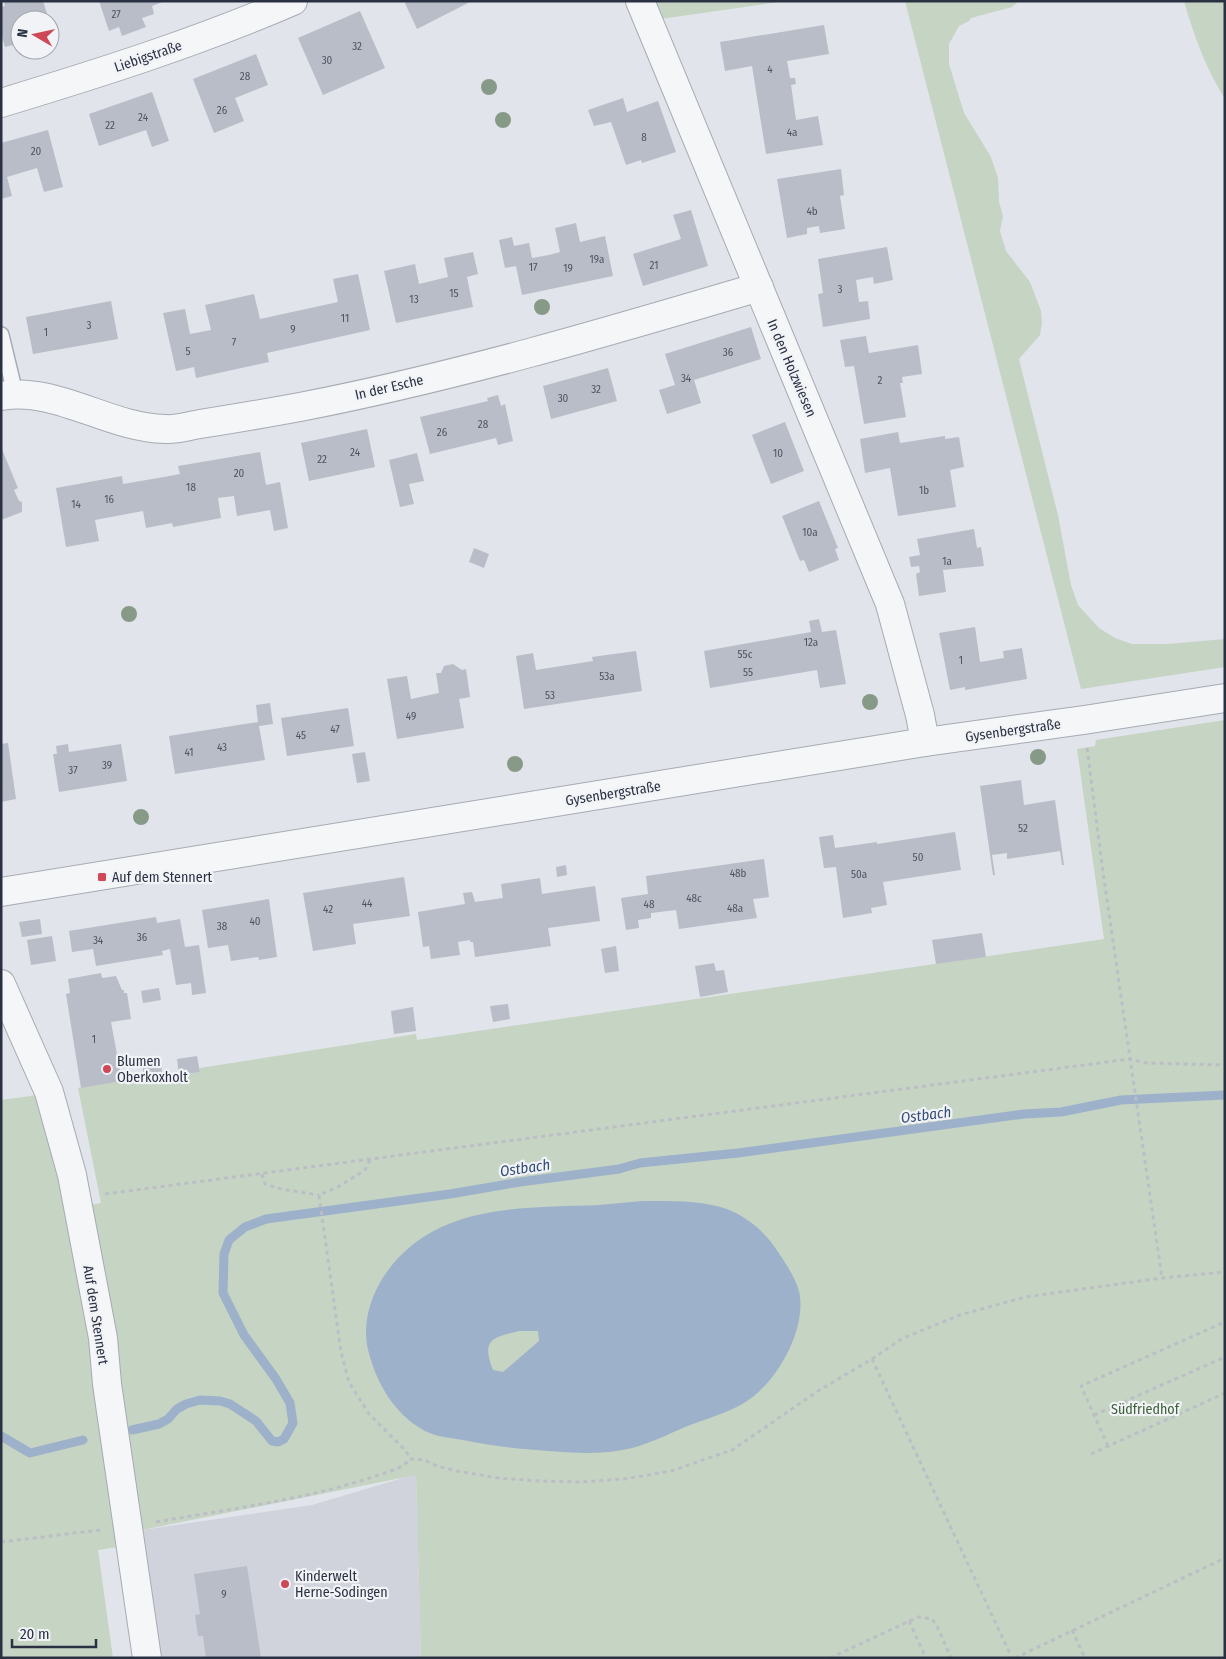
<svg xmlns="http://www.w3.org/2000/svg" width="1226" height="1659" viewBox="0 0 1226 1659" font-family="'Fira Sans Condensed',sans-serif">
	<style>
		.built { fill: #d0d3dc }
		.green { fill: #c6d4c3 }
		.water { fill: #9db1ca; fill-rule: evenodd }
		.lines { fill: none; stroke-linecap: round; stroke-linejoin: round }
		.stream { stroke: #9db1ca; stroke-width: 9 }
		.building { fill: #b9bdc7 }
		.service-casing { stroke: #a6abb4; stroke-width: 18 }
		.minor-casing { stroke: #a6abb4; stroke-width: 30 }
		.tertiary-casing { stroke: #a6abb4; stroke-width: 30 }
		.path { stroke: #bbbfc5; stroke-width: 3; stroke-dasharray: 4 4; stroke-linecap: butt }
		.service { stroke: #f4f6f8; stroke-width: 15 }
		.minor { stroke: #f4f6f8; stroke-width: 28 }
		.tertiary { stroke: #f4f6f8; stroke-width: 28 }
		.tree { fill: #879a88 }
		.poi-dot { fill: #ce4856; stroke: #f1f3f7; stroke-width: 2 }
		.labels { text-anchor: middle; stroke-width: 4.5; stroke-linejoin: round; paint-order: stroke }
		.number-label { font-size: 11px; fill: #4e5463 }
		.street-label { font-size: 14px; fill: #2a3142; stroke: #f1f3f7 }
		.poi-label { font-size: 14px; fill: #2a3142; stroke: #f1f3f7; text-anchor: start }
		.park-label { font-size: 14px; fill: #3d5e37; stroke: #f1f3f7 }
		.water-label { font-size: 15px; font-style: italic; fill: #344e76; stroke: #f1f3f7 }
	</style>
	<rect width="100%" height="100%" fill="#e1e4ea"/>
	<path class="built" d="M416,1474l5,184h-260l-19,-128 170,-25z"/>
	<g class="green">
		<path d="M653,1h133l-126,18z"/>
		<path d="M905,1h114l-7,6 -41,11 -2,3 -10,5 -10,18v20l15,49 27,44 7,21 1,24 4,14 -3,15 6,20 24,31 11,29 1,12 -2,12 -21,24 39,156 13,70 7,20 21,23 16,10 17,6h36l57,-5v28l-144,22z"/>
		<path d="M1184,1h41v98c-19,-30 -31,-63 -41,-98z"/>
		<path d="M1225,720v938h-804l-5,-183 -274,55 -16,-74 4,-7 -40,-244 11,-2 -23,-115 101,-16 1,3 20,-3v-4l216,-34 1,6 687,-101 -27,-190 18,-3 1,-6z"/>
		<path d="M38,1095l17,60 19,99 10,63 8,6 5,32 -6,8 27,184 -20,3 15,108h-112v-558z"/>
	</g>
	<path class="water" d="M643,1201c27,0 58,-1 84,8 21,8 39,24 51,43 8,12 17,25 21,39 8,35 -18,83 -45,105 -18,14 -39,20 -61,28 -19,7 -37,17 -57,23 -36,10 -75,5 -112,2 -21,-2 -41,-5 -61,-9 -13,-2 -26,-3 -38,-9 -32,-17 -51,-52 -58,-86 -4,-24 4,-49 17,-69 49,-73 138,-68 215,-71 14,-1 29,-3 44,-4zM519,1331h19l1,10 -36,31 -10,-2c-12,-31 -1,-32 26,-39z"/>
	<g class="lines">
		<g class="stream">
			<path d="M132,1430l27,-6 9,-5 9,-10 9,-5 14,-4 20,1 10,3 26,17 16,20 6,1 6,-3 9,-16 -3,-20 -14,-24 -32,-44 -21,-42 1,-39 5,-14 16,-13 21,-8 184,-25 70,-12 99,-13 21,-6 98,-10 286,-39 37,-2 60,-12 104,-5"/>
			<path d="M1,1436l29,17 53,-13"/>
		</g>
	</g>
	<g class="building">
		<path d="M4,1h39l6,19h-29v30l16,1 -16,4 -3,-11 -12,3 -4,-14v-26l4,-1z"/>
		<path d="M99,1h66l-13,5 2,8 -12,4 4,9 -24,9 -3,-9 -10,4z"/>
		<path d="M404,1h68l-55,28z"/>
		<path d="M360,11l25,57 -62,27 -25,-57z"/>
		<path d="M824,25l5,29 -42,7 3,17h5l1,6 -5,1 5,35 22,-4 5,29 -57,9 -14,-88 -27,5 -5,-29z"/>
		<path d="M256,54l12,31 -33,13 9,23 -30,12 -21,-54z"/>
		<path d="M152,92l17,49 -17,6 -6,-17 -47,16 -10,-32z"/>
		<path d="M623,98l4,14 31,-11 18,51 -34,11 -1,-3 -15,5 -15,-43 -17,4 -6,-16z"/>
		<path d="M48,130l15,57 -19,5 -7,-24 -30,9 5,19 -11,3v-56z"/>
		<path d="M841,169l3,26 -4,1 5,33 -25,4 -1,-7 -12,2v6l-20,4 -10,-59z"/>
		<path d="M691,210l17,56 -65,20 -10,-32 48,-15 -8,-24z"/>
		<path d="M576,223l4,19 25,-6 8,40 -91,19 -6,-29 -11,2 -6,-28 13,-3 2,9 15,-3 3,15 17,-3 11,-3 -5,-24z"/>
		<path d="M887,247l6,33 -19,4 -1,-7 -17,3 3,22 9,-1 2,18 -47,8 -5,-33 5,-1 -5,-34z"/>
		<path d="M473,252l5,22 -11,3 6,30 -77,16 -12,-52 31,-7 4,20 29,-7 -4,-19z"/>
		<path d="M358,274l12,56 -103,23 2,9 -73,16 -2,-11 -18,4 -13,-58 22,-4 5,25 21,-4 -6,-25 49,-11 6,25 78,-17 -5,-23z"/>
		<path d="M111,301l7,38 -85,15 -7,-37z"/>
		<path d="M751,327l10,32 -67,21 7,23 -34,11 -8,-24 16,-5 -10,-31z"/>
		<path d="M866,336l3,17 49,-8 4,29 -20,3 1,6h-3l6,34 -42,7 -10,-58 -9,1 -5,-27z"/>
		<path d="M608,368l9,33 -66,18 -8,-33z"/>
		<path d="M498,395l3,11 4,-2 8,37 -15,4 -2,-7 -66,16 -10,-37 68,-16 -1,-3z"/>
		<path d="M785,422l19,49 -33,13 -19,-49z"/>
		<path d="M367,429l8,38 -66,14 -8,-38z"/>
		<path d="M898,432l2,11 45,-7v3l14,-2 5,30 -14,3 6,37 -58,9 -8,-48 -25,5 -5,-34z"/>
		<path d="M1,447l17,41 -4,2 5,11 3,1v10l-21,8z"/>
		<path d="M260,452l6,33 14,-3 8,46 -14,3 -4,-21 -33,6 -3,-20 -16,2 3,20 -48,9 -1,-4 -26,5 -3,-17 -48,9 4,21 -33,6 -10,-59 66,-12 1,8 41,-7 16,-3 -2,-8z"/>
		<path d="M417,453l7,28 -15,3 5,20 -14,3 -11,-47z"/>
		<path d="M819,501l19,47 -3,1 4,11 -30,12 -5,-12 -4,1 -18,-45z"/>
		<path d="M974,529l3,19 4,-1 3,19 -41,4 3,22 -27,4 -3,-22 4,-2 -1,-6 -8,1 -2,-10 11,-2 -3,-16z"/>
		<path d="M474,548l15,6 -5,14 -15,-6z"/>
		<path d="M819,619l3,13 14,-2 10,54 -26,4 -3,-18 -107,18 -6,-37 107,-19 -2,-11z"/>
		<path d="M975,627l5,35 24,-4 -1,-7 19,-3 5,31 -62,11v-3l-15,3 -11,-57z"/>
		<path d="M636,651l6,40 -118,18 -8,-53 17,-3 3,17 57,-9 -1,-4z"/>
		<path d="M453,664l9,6 4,-1 4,28 -11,2 5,29 -67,11 -10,-60 20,-3 4,23 28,-6 -3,-20h5l3,-7z"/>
		<path d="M270,703l3,21 -14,2 6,34 -90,14 -6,-38 89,-14 -2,-17z"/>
		<path d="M348,708l6,38 -67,10 -6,-38z"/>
		<path d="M8,743l8,56 -15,3v-58z"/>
		<path d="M68,744l1,8 52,-8 6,37 -68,11 -6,-38h4l-1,-8z"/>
		<path d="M365,752l5,29 -13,2 -5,-29z"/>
		<path d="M1021,780l3,25 31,-5 9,65h-2l-2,-14 -53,8v-6l-15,2 3,20h-2l-13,-89z"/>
		<path d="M955,832l6,38 -78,12 4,23 -16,3 1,5 -29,5 -7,-51 -12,1 -5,-31 14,-2 2,13 42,-6v2z"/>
		<path d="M764,859l5,38 -16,2 4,19 -78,11 -3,-19 -25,3v5l-13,2 1,8 -13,2 -5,-32 27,-4 -2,-18z"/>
		<path d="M566,865l1,10 -10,2 -1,-10z"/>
		<path d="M404,877l6,39 -57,8 3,20 -43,7 -10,-58z"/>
		<path d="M540,878l2,16 53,-8 5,35 -52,7 3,18 -76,11 -2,-15h-3v-2l-12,2 2,13 -29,4 -2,-13 -6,1 -5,-35 47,-8 -2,-11 9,-1 3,10 28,-4 -2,-14z"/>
		<path d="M269,899l8,58 -18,3 -1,-3 -27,4 -3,-16 -20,3 -6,-38z"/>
		<path d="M156,917l1,6 23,-4 5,28 14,-2 7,48 -14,2 -1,-12 -15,2 -6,-36 -8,2 1,4 -67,11 -3,-17 -21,3 -3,-21z"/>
		<path d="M40,919l2,15 -20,3 -3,-15z"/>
		<path d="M982,933l4,24 -50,7 -4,-24z"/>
		<path d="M52,936l4,25 -25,4 -4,-25z"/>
		<path d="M616,946l3,25 -14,2 -4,-24z"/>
		<path d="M714,963l2,8 8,-1 4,22 -28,5 -5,-31z"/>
		<path d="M101,973l1,5 14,-2 6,14h2v3h3l4,26 -20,3 11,59 -41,7 -15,-94 4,-1 -2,-14z"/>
		<path d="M159,988l2,12 -18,3 -2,-12z"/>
		<path d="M508,1004l2,15 -17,3 -3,-16z"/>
		<path d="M413,1007l3,24 -22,3 -3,-23z"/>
		<path d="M197,1056l3,16 -21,3 -2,-16z"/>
		<path d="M161,1062l1,12 -18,3 -2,-13z"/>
		<path d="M247,1566l14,92h-55l-3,-22h-5l-3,-21 5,-1 -6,-40z"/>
	</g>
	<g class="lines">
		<g class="service-casing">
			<path id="service" d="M1,335l14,58"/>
		</g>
		<g class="minor-casing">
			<g id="minor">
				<path d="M640,1l250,603 30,111 5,27"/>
				<path d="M1,103c99,-30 197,-61 292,-102"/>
				<path d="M1,396c55,-10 108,32 164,33 11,1 23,-3 35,-5 33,-5 67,-11 100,-17 155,-30 307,-75 459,-120"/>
				<path d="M1,984l48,108 23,83 31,163 4,46 40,274"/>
			</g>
		</g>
		<g class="tertiary-casing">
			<path id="tertiary" d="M1,892l924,-150 159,-22 141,-22"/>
		</g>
		<g class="path">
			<path d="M1087,748l16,124 59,406"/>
			<path d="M370,1160l-5,10 -27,17 -19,8 22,157 8,30 20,32 37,37 4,8"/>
			<path d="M262,1174l3,10 16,5 38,6"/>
			<path d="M105,1194l1025,-135 16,4 79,2"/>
			<path d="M872,1359l140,299"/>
			<path d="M1094,1415l131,-58"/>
			<path d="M1108,1446l-27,-60 144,-64"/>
			<path d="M1091,1454l134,-61"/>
			<path d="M410,1459l14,1 13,6 20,5 41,7 41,3 41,1 44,-3 47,-8 61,-21 86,-59 54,-32 31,-21 57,-23 65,-18 137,-19 63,-6"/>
			<path d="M156,1522c73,-13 147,-22 217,-45 13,-5 28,-7 37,-18"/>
			<path d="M1,1542l99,-12"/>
			<path d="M909,1621l17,37"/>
			<path d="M1072,1630l13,28"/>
			<path d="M830,1658l88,-41 14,2 5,7 14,32"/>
			<path d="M1015,1658l210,-100"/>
		</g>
		<use href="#service" class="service"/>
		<use href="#minor" class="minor"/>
		<use href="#tertiary" class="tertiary"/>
	</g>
	<g class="tree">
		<circle cx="489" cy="87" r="8"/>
		<circle cx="503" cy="120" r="8"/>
		<circle cx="542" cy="307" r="8"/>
		<circle cx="129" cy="614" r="8"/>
		<circle cx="870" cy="702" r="8"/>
		<circle cx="1038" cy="757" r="8"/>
		<circle cx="515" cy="764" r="8"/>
		<circle cx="141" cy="817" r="8"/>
	</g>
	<g class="poi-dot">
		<rect x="97" y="872" width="10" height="10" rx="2.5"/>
		<circle cx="107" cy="1069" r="5"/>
		<circle cx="285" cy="1584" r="5"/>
	</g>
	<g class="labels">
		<g class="number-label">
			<text x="116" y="18">27</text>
			<text x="357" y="50">32</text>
			<text x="327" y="64">30</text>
			<text x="770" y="73">4</text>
			<text x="245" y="80">28</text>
			<text x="222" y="114">26</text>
			<text x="143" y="121">24</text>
			<text x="110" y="129">22</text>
			<text x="792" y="136">4a</text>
			<text x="644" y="141">8</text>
			<text x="36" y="155">20</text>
			<text x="812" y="215">4b</text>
			<text x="597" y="263">19a</text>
			<text x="654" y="269">21</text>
			<text x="533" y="271">17</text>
			<text x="568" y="272">19</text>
			<text x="840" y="293">3</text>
			<text x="454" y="297">15</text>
			<text x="414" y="303">13</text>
			<text x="345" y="322">11</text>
			<text x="89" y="329">3</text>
			<text x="293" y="333">9</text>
			<text x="46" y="336">1</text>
			<text x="234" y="346">7</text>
			<text x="188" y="355">5</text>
			<text x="728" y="356">36</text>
			<text x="686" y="382">34</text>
			<text x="880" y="384">2</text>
			<text x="596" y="393">32</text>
			<text x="563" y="402">30</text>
			<text x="483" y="428">28</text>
			<text x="442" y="436">26</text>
			<text x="355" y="456">24</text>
			<text x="778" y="457">10</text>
			<text x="322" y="463">22</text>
			<text x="239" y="477">20</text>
			<text x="191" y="491">18</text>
			<text x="924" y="494">1b</text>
			<text x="109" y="503">16</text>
			<text x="76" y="508">14</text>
			<text x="810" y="536">10a</text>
			<text x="947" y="565">1a</text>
			<text x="811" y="646">12a</text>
			<text x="745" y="658">55c</text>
			<text x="961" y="664">1</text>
			<text x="748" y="676">55</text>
			<text x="607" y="680">53a</text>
			<text x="550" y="699">53</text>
			<text x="411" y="720">49</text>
			<text x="335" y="733">47</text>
			<text x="301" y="739">45</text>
			<text x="222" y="751">43</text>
			<text x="189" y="756">41</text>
			<text x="107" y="769">39</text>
			<text x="73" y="774">37</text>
			<text x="1023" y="832">52</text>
			<text x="918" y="861">50</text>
			<text x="738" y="877">48b</text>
			<text x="859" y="878">50a</text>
			<text x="694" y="902">48c</text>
			<text x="367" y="907">44</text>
			<text x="649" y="908">48</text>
			<text x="735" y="912">48a</text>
			<text x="328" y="913">42</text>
			<text x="255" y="925">40</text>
			<text x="222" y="930">38</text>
			<text x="142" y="941">36</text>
			<text x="98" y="944">34</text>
			<text x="94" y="1043">1</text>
			<text x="224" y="1598">9</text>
		</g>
		<g class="street-label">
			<text transform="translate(148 56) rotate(-19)" y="5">Liebigstraße</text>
			<text transform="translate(792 368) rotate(67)" y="5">In den Holzwiesen</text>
			<text transform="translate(389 387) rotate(-13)" y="5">In der Esche</text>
			<text transform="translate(1013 730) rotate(-8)" y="5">Gysenbergstraße</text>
			<text transform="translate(613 793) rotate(-9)" y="5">Gysenbergstraße</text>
			<text transform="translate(96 1315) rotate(81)" y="5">Auf dem Stennert</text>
		</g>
		<g class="poi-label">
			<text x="112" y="882">Auf dem Stennert</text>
			<text x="117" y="1066">Blumen<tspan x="117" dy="16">Oberkoxholt</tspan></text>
			<text x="295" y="1581">Kinderwelt<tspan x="295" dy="16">Herne-Sodingen</tspan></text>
		</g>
		<g class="park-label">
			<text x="1145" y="1414">Südfriedhof</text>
		</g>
		<g class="water-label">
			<text transform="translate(926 1115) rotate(-7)" y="5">Ostbach</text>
			<text transform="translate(525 1168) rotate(-8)" y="5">Ostbach</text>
		</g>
	</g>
	<rect width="1226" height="1659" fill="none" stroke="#2a3142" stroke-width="5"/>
	<g transform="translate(35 35) rotate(279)"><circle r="24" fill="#f1f3f7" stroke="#a1a5af"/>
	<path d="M0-4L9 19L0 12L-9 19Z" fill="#ce4856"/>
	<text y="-8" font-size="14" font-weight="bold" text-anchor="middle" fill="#2a3142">N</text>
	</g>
	<path d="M12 1639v8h84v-8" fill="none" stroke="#2a3142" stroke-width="2.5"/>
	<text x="20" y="1639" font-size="15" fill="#2a3142" stroke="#f1f3f7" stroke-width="4" paint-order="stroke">20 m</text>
</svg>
